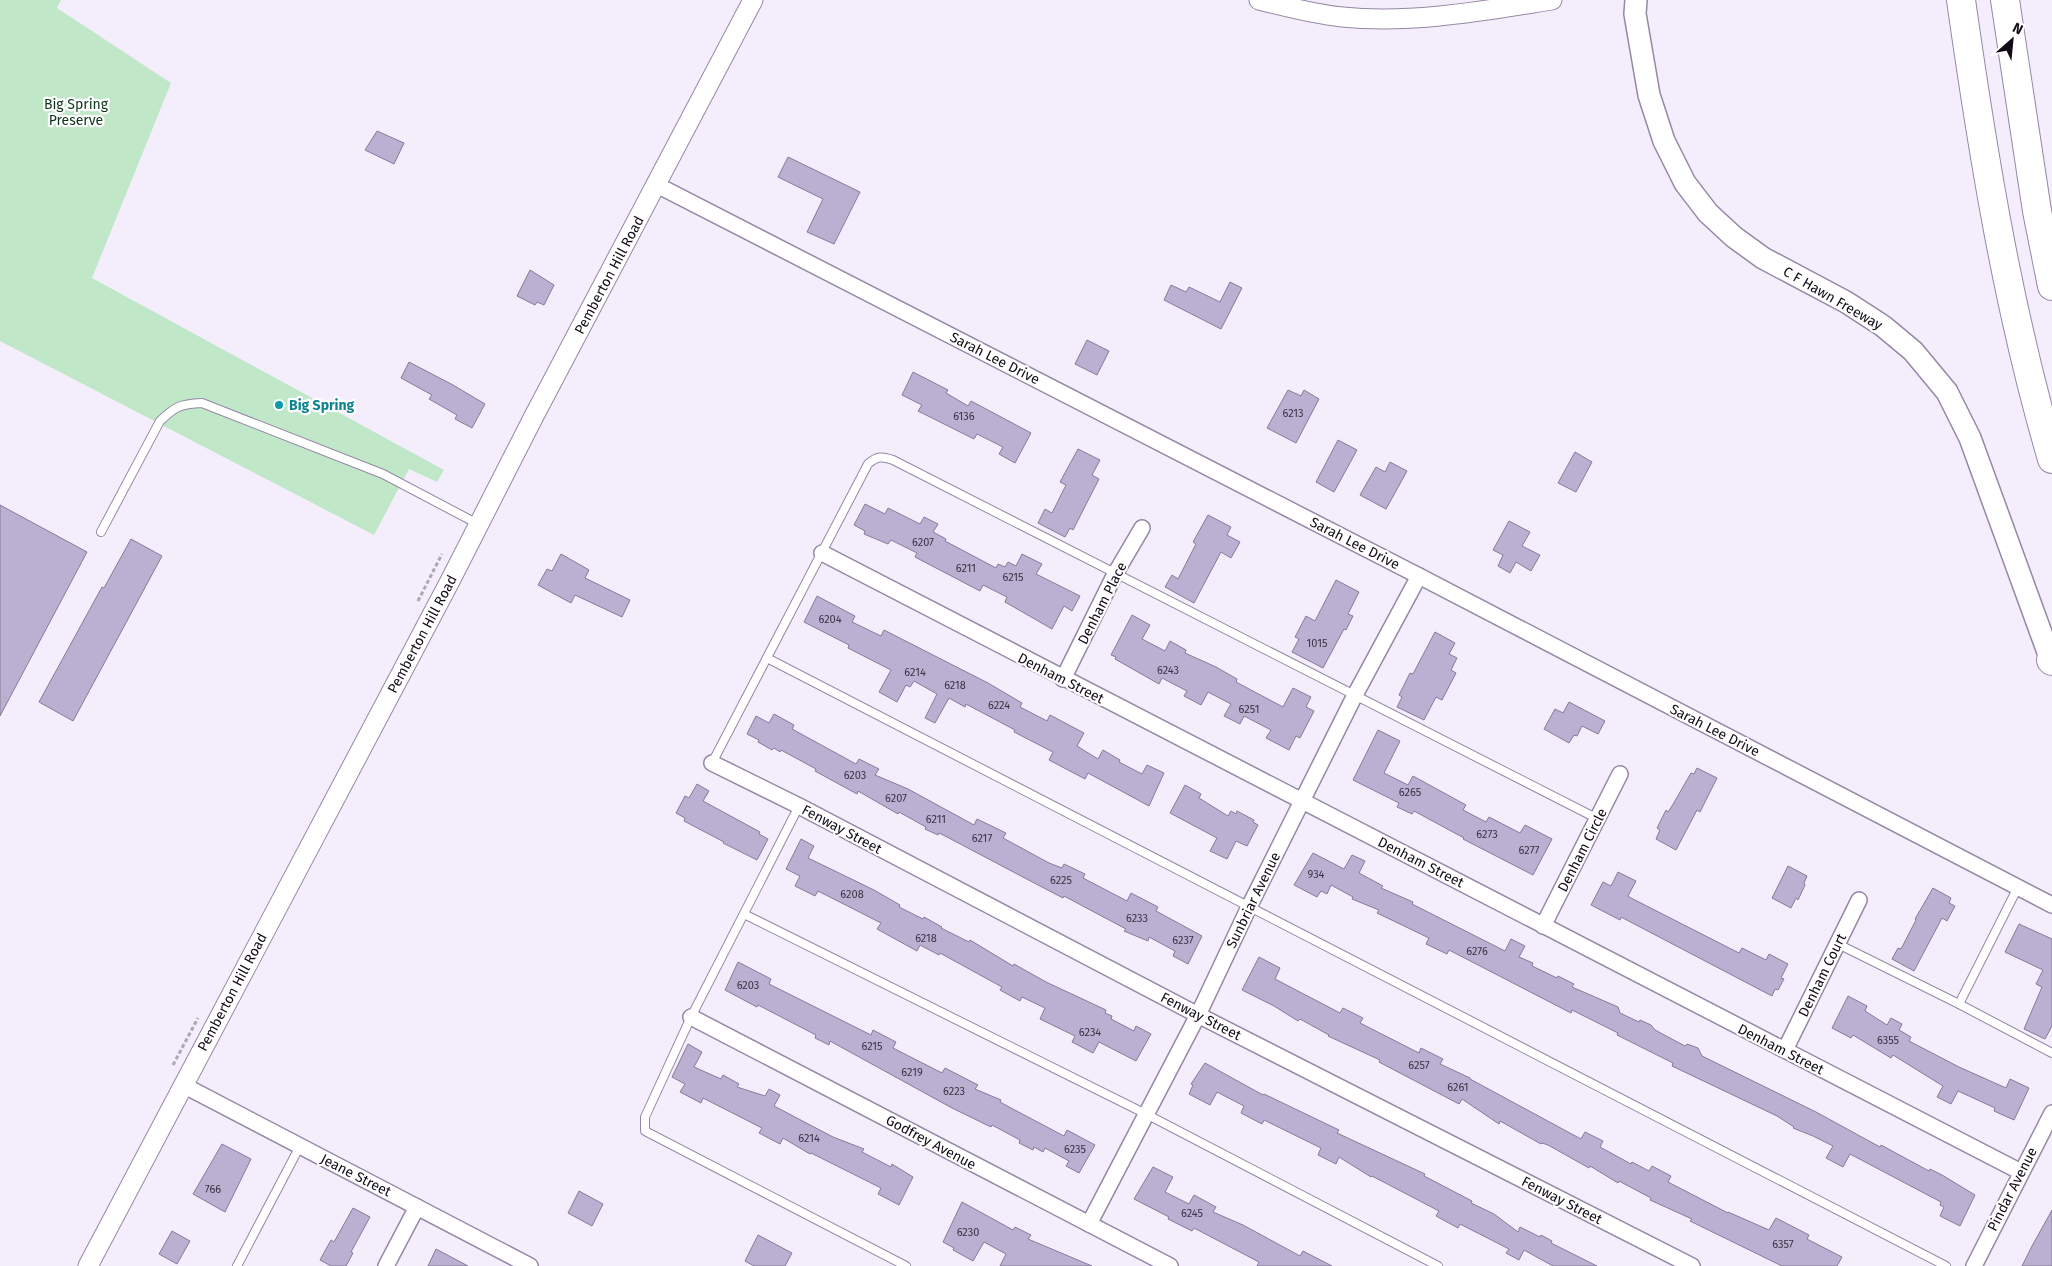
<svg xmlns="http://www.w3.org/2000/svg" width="2052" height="1266" viewBox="0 0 2052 1266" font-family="'Fira Sans',sans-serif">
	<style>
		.green { fill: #c0e7c8 }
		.building { fill: #bcb0d2; stroke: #867a9a }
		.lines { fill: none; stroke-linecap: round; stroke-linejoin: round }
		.service-casing { stroke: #9587a6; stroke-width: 10 }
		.minor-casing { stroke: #9587a6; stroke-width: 18 }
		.tertiary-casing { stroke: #9587a6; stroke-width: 21 }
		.secondary-casing { stroke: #9587a6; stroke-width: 24 }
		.motorway-casing { stroke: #9587a6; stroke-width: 30 }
		.path { stroke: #ada7b4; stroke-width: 3; stroke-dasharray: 4 2.5; stroke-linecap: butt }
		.service { stroke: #fff; stroke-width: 8 }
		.minor { stroke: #fff; stroke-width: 15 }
		.tertiary { stroke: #fff; stroke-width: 19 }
		.secondary { stroke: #fff; stroke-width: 21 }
		.motorway { stroke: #fff; stroke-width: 28 }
		.culture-dot { fill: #0f9aa8; stroke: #fff; stroke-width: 2 }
		.labels { text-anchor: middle; stroke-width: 4.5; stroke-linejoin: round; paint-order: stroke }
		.number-label { font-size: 11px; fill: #3b3445 }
		.park-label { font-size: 14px; fill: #0d341a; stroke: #fff }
		.street-label { font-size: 14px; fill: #100b16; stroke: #fff }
		.culture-label { font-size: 14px; font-weight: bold; fill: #0d838f; stroke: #fff; text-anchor: start }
	</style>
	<rect width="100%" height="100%" fill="#f4eefc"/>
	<path class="green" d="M0,0h61l-4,8 114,75 -79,195 352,192 -7,12 -28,-13 -35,66 -374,-194z"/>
	<g class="building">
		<path d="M377,131l27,12 -10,21 -29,-14z"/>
		<path d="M788,157l72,35 -26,52 -27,-12 16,-33 -45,-22z"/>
		<path d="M530,270l24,15 -10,20 -7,-3 -2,3 -18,-9z"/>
		<path d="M1230,282l12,6 -21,41 -57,-29 7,-15 15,7 3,-5 31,15z"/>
		<path d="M1087,340l22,11 -12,24 -22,-11z"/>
		<path d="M409,362l44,23 32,19 -13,24 -17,-9 2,-4 -28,-16 3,-4 -31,-17z"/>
		<path d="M913,372l35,18 -2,3 22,13 3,-5 60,32 -16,30 -16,-9 4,-7 -26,-13 -3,5 -56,-28 4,-6 -20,-10z"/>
		<path d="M1288,390l13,6 3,-6 15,9 -23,44 -29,-15z"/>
		<path d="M1338,440l19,10 -23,42 -18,-10z"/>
		<path d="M1078,449l22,11 -8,15 7,4 -26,51 -3,-2 -5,9 -27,-14 7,-14 7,4 14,-28 -6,-3z"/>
		<path d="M1575,452l17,10 -16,30 -18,-9z"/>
		<path d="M1390,462l17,9 -21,38 -26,-14 16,-28 9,5z"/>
		<path d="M865,504l20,10 3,-6 32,16 4,-7 14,7 -5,8 13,7 -1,2 51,27 2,-4 7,3 3,-5 8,4 6,-12 20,10 -6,10 44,22 -8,15 -8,-5 -12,23 -47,-27 2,-5 -24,-12 -3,6 -65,-34 2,-4 -26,-13 -3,4 -24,-10 1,-3 -11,-6z"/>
		<path d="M0,505l87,47 -87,164z"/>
		<path d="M1208,515l23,12 -4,8 13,7 -9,16 -10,-6 -27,51 -29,-16 7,-12 6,4 18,-35 -3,-2z"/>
		<path d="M1509,521l21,11 -8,14 18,9 -9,16 -15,-9 -6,11 -12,-7 5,-11 -10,-5z"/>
		<path d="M131,539l31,17 -89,165 -34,-19 63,-115 2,1z"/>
		<path d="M561,554l28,16 -4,8 45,22 -8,17 -47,-22 -4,8 -33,-18 9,-16 5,2z"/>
		<path d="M1336,580l23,12 -11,22 5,2 -7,14 -2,-1 -21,39 -31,-16 7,-13 -4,-2 11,-21 9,5z"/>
		<path d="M817,596l38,20 -3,6 29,14 3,-6 104,53 34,20 -2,4 27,14 3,-6 34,18 -7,13 21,13 5,-9 17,10 -1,2 23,12 5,-9 17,8 -15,33 -61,-33 -3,6 -36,-19 4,-8 -39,-20 1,-2 -49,-26 -1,3 -16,-9 -14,25 -10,-5 12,-24 -23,-13 -4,6 -4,-2 -9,17 -18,-10 12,-22 -43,-22 1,-3 -45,-23z"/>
		<path d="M1132,615l18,10 -8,14 23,12 5,-10 16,9 -1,3 31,14 21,12 -1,3 47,25 10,-19 18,9 -5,10 8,4 -14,27 -4,-2 -7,14 -23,-12 5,-8 -27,-14 -4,8 -16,-8 7,-12 -23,-12 -7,13 -17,-9 3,-5 -25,-13 -3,6 -44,-25 1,-2 -5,-2z"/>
		<path d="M1435,632l20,11 -6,11 8,4 -6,12 5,3 -14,27 -6,-3 -12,23 -27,-13 5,-10 -3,-2 11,-22 3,1z"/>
		<path d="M1569,702l36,19 -7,13 -16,-8 -5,10 -3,-1 -5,8 -25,-14 11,-20 8,4z"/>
		<path d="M774,714l20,11 -2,4 64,35 3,-5 20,10 -4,6 33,14 66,36 3,-6 29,14 -3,5 46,25 13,5 2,-4 21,10 -2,4 44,23 4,-8 27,14 -2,4 46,25 -14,28 -15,-8 2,-5 -26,-14 -1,4 -24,-10 2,-2 -62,-33 -1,2 -25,-13 -91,-48 -8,-4 -1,2 -13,-6 1,-2 -27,-15 -1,2 -40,-23 -1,3 -42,-23 1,-2 -35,-19 -1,2 -6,-4 -2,2 -14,-8 1,-2 -12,-6 9,-18 13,7z"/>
		<path d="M1378,730l22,11 -16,32 24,12 5,-9 53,29 -3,5 23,12 3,-5 31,16 5,-8 27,14 -19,36 -70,-36 1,-1 -50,-27 -2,3 -15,-7 2,-4 -46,-23z"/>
		<path d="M1697,768l20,10 -17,34 -3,-2 -21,40 -20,-11 4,-9 -3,-2 9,-18 2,2 4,-6 19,-33 3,1z"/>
		<path d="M697,784l12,7 -6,10 57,31 -1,2 9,5 -11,21 -34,-17 1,-1 -40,-21 1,-3 -9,-5 9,-17 4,2z"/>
		<path d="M1185,785l16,9 -2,4 29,18 3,-5 5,3 1,-3 17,9 -1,2 5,3 -11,21 -11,-5 -9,18 -17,-8 7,-13 -47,-25z"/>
		<path d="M801,839l13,7 -6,12 66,32 26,15 -1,2 24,12 1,-2 18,10 -1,1 28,14 1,-2 43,26 1,-2 32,18 60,28 -1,3 7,3 -1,3 23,12 2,-5 15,8 -15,27 -37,-19 -6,11 -21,-11 3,-6 -35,-17 5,-11 -23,-11 -2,4 -20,-11 2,-3 -62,-34 -1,2 -19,-10 -3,6 -40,-22 4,-6 -63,-32 -3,5 -20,-10 5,-10 -14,-7z"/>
		<path d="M1313,853l31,16 8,-14 13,6 -6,12 24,13 -2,2 32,14 -1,2 93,47 6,-12 14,7 -6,11 14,6 -1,3 25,12 1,-2 16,8 -2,3 46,20 2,6 19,9 1,-2 11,5 4,5 30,16 2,-2 11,4 4,8 114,56 64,35 1,-2 48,26 1,-2 12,6 33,20 -15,31 -20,-10 4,-9 -4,-2 1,-3 -91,-48 -7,13 -17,-9 7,-12 -20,-10 -20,-8 1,-1 -17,-11 -105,-50 1,-3 -56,-28 1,-2 -46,-23 -1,3 -122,-63 -2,4 -21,-10 3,-6 -52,-25 2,-3 -27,-11 1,-2 -22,-12 -4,9 -6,-3 -4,6 -23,-12z"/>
		<path d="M1788,866l19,10 -3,7 1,2 -7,15 -2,-2 -5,10 -19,-10z"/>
		<path d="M1618,872l18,9 -8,15 3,2 108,55 3,-5 24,12 3,-6 19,10 -7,14 3,1 -6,11 -3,-1 -3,7 -151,-79 -1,3 -29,-15 12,-23 8,4z"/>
		<path d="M1933,888l18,10 -2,5 6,3 -8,15 -5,-3 -28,53 -22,-12 6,-11 3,1 15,-29 -1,-1z"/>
		<path d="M2019,924l33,15v87l-7,13 -21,-10 18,-42 -6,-3 7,-14 -38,-18z"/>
		<path d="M1259,957l21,11 -5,11 65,34 3,-5 20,10 -3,5 59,30 2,-5 22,11 -3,5 30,14v1l111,60 4,-7 18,9 -3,6 31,17 1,-2 17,9 3,-5 19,10 -3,6 60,31v-1l41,18 7,-12 33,17 -2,4 35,18 -5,9h-55l-92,-45 2,-2 -42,-19 1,-2 -32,-17 -1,2 -28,-17 -1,2 -41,-23 -6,-2 -1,1 -41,-23 -1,3 -37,-25 -3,5 -80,-42 1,-2 -52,-24 1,-1 -29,-16 -2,2 -24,-15 -32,-16z"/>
		<path d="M738,962l33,17 -2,5 102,51 2,-5 23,12 -3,6 49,25 3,-5 33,17 -3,4 26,11 -1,2 11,6 53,28 3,-6 28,15 -16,28 -13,-7 3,-5 -24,-13 -2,4 -9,-5 -1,3 -14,-7 1,-3 -28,-15 -1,2 -39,-19 -122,-67 -1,4 -14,-7 1,-3 -58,-30 -1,2 -32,-17z"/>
		<path d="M1848,996l19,10 -2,5 22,14 4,-7 11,6 -3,6 12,7 -2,4 50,26 47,21 4,-9 19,9 -15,32 -20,-9 1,-3 -37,-17 -7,13 -14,-7 6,-11 -50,-31 -2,3 -38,-23 -2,3 -19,-10z"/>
		<path d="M688,1044l14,8 -8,15 27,12 2,-4 16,9 -2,3 28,9 4,-7 11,6 -6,11 59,31 31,12 -2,3 29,15 1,-3 21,13 -14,28 -21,-11 3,-6 -70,-35 -1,1 -27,-16 -3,6 -21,-11 3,-5 -59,-30 -2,5 -21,-11 5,-8 -13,-7z"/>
		<path d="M1205,1063l58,32 1,-1 75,36 -2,3 88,41 -1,2 48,25 -1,2 23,11 24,18 2,-5 20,10 1,-2 11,6 -1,2 46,23h-44l-29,-16 -5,10 -13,-7 3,-4 -49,-25 -2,4 -22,-12 3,-5 -67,-35 -1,1 -32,-20 -3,7 -18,-9 3,-7 -57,-28 -2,4 -21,-11 3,-7 -27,-14 -7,13 -21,-11 4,-9 -2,-1z"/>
		<path d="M222,1144l29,15 -26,53 -32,-18z"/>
		<path d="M1153,1167l20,10 -8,15 24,12 5,-9 22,12 -3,5 30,13 57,31 3,-5 29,15h-75l2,-4 -65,-34 -2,3 -24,-12 1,-2 -35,-18z"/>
		<path d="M579,1191l24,13 -11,22 -24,-13z"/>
		<path d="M962,1202l51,28 2,-3 16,8 -3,4 64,27h-92l6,-12 -22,-12 -11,19 -20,-11 1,-2 -11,-6z"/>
		<path d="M353,1208l17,9 -19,35 2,1 -7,13h-15l-11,-6 11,-20 3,2z"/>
		<path d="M2052,1210v56h-30l10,-20z"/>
		<path d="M172,1231l18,10 -13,23 -18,-10z"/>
		<path d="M758,1235l34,18 -7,13h-31l-9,-5z"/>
		<path d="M436,1249l32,17h-40z"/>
	</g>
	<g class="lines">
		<g class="service-casing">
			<g id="service">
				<path d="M101,532l59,-111c16,-15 20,-17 42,-18l181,71 95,50"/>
				<path d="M767,658l1179,608"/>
				<path d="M712,763l156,-299c9,-8 14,-8 25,-4l705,359"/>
				<path d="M799,806l-108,211 -46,100v14l261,135"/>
				<path d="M2018,887l-59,117 93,49"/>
				<path d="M744,914l402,200 292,152"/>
				<path d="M1838,944l121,60"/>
				<path d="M237,1266l63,-120"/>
			</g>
		</g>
		<g class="minor-casing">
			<g id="minor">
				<path d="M657,185l762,391 633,329"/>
				<path d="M822,553l1199,619"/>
				<path d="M1063,679l52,-105 27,-46"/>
				<path d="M712,763l87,43 399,209 494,251"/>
				<path d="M1543,926l77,-152"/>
				<path d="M691,1017l479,249"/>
				<path d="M1785,1050l74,-150"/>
				<path d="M183,1085l347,181"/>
				<path d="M1089,1224l109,-209 51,-108 106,-212 64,-119"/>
				<path d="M386,1266l31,-59"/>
				<path d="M1974,1266l78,-153"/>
			</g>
		</g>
		<g class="tertiary-casing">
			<g id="tertiary">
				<path d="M1259,0c27,7 55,14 83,17 70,7 140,-6 210,-17"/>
				<path d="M88,1266l362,-685 83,-163 220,-418"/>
			</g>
		</g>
		<g class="secondary-casing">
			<path id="secondary" d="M1636,0l-1,14 14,81 15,46 21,42 23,30 26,24 29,21 83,44 37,24 30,25 34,41 23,46 82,225"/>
		</g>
		<g class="motorway-casing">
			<g id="motorway">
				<path d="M1961,0c22,155 47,309 91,459"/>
				<path d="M2005,0l32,211 15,75"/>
				<path d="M2051,660l1,1"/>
			</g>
		</g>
		<g class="path">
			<path d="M418,601l24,-47"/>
			<path d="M173,1065l25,-47"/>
		</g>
		<use href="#service" class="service"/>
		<use href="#minor" class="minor"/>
		<use href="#tertiary" class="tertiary"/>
		<use href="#secondary" class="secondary"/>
		<use href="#motorway" class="motorway"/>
	</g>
	<circle class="culture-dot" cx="279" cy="405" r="5"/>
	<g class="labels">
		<g class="number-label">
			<text x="1293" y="417">6213</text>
			<text x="964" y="420">6136</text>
			<text x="923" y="546">6207</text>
			<text x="966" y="572">6211</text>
			<text x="1013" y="581">6215</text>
			<text x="830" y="623">6204</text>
			<text x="1317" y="647">1015</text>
			<text x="1168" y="674">6243</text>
			<text x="915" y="676">6214</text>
			<text x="955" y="689">6218</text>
			<text x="999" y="709">6224</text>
			<text x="1249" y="713">6251</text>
			<text x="855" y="779">6203</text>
			<text x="1410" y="796">6265</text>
			<text x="896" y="802">6207</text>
			<text x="936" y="823">6211</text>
			<text x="1487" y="838">6273</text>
			<text x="982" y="842">6217</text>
			<text x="1529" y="854">6277</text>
			<text x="1316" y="878">934</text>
			<text x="1061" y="884">6225</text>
			<text x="852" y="898">6208</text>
			<text x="1137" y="922">6233</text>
			<text x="926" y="942">6218</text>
			<text x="1183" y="944">6237</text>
			<text x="1477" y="955">6276</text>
			<text x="748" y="989">6203</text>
			<text x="1090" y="1036">6234</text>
			<text x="1888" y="1044">6355</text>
			<text x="872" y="1050">6215</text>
			<text x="1419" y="1069">6257</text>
			<text x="912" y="1076">6219</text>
			<text x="1458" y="1091">6261</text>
			<text x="954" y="1095">6223</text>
			<text x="809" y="1142">6214</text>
			<text x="1075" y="1153">6235</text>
			<text x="213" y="1193">766</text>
			<text x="1192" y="1217">6245</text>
			<text x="968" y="1236">6230</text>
			<text x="1783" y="1248">6357</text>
		</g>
		<g class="park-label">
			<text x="76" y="109">Big Spring<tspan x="76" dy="16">Preserve</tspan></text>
		</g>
		<g class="street-label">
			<text transform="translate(609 275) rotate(-62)" y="5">Pemberton Hill Road</text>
			<text transform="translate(1833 298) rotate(30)" y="5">C F Hawn Freeway</text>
			<text transform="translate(995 358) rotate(27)" y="5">Sarah Lee Drive</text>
			<text transform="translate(1355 543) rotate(27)" y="5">Sarah Lee Drive</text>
			<text transform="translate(1102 603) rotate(-63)" y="5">Denham Place</text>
			<text transform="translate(422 634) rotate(-62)" y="5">Pemberton Hill Road</text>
			<text transform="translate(1061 678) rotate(27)" y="5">Denham Street</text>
			<text transform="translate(1715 730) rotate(27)" y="5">Sarah Lee Drive</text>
			<text transform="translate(842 829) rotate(28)" y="5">Fenway Street</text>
			<text transform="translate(1582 850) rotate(-63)" y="5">Denham Circle</text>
			<text transform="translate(1421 862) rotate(27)" y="5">Denham Street</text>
			<text transform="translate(1253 900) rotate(-64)" y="5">Sunbriar Avenue</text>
			<text transform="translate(1822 975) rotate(-64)" y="5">Denham Court</text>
			<text transform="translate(232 992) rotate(-62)" y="5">Pemberton Hill Road</text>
			<text transform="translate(1201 1016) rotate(27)" y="5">Fenway Street</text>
			<text transform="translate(1781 1049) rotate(27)" y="5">Denham Street</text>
			<text transform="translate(931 1142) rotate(28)" y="5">Godfrey Avenue</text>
			<text transform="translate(356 1175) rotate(27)" y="5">Jeane Street</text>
			<text transform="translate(2012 1189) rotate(-63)" y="5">Pindar Avenue</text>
			<text transform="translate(1562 1200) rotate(27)" y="5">Fenway Street</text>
		</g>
		<g class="culture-label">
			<text x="289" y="410">Big Spring</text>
		</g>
	</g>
	<g transform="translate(2012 40) rotate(27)" stroke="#ffffff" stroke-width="4" paint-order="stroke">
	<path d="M0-4L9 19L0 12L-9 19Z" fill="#100b16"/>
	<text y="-8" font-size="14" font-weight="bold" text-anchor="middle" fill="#100b16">N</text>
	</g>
</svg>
